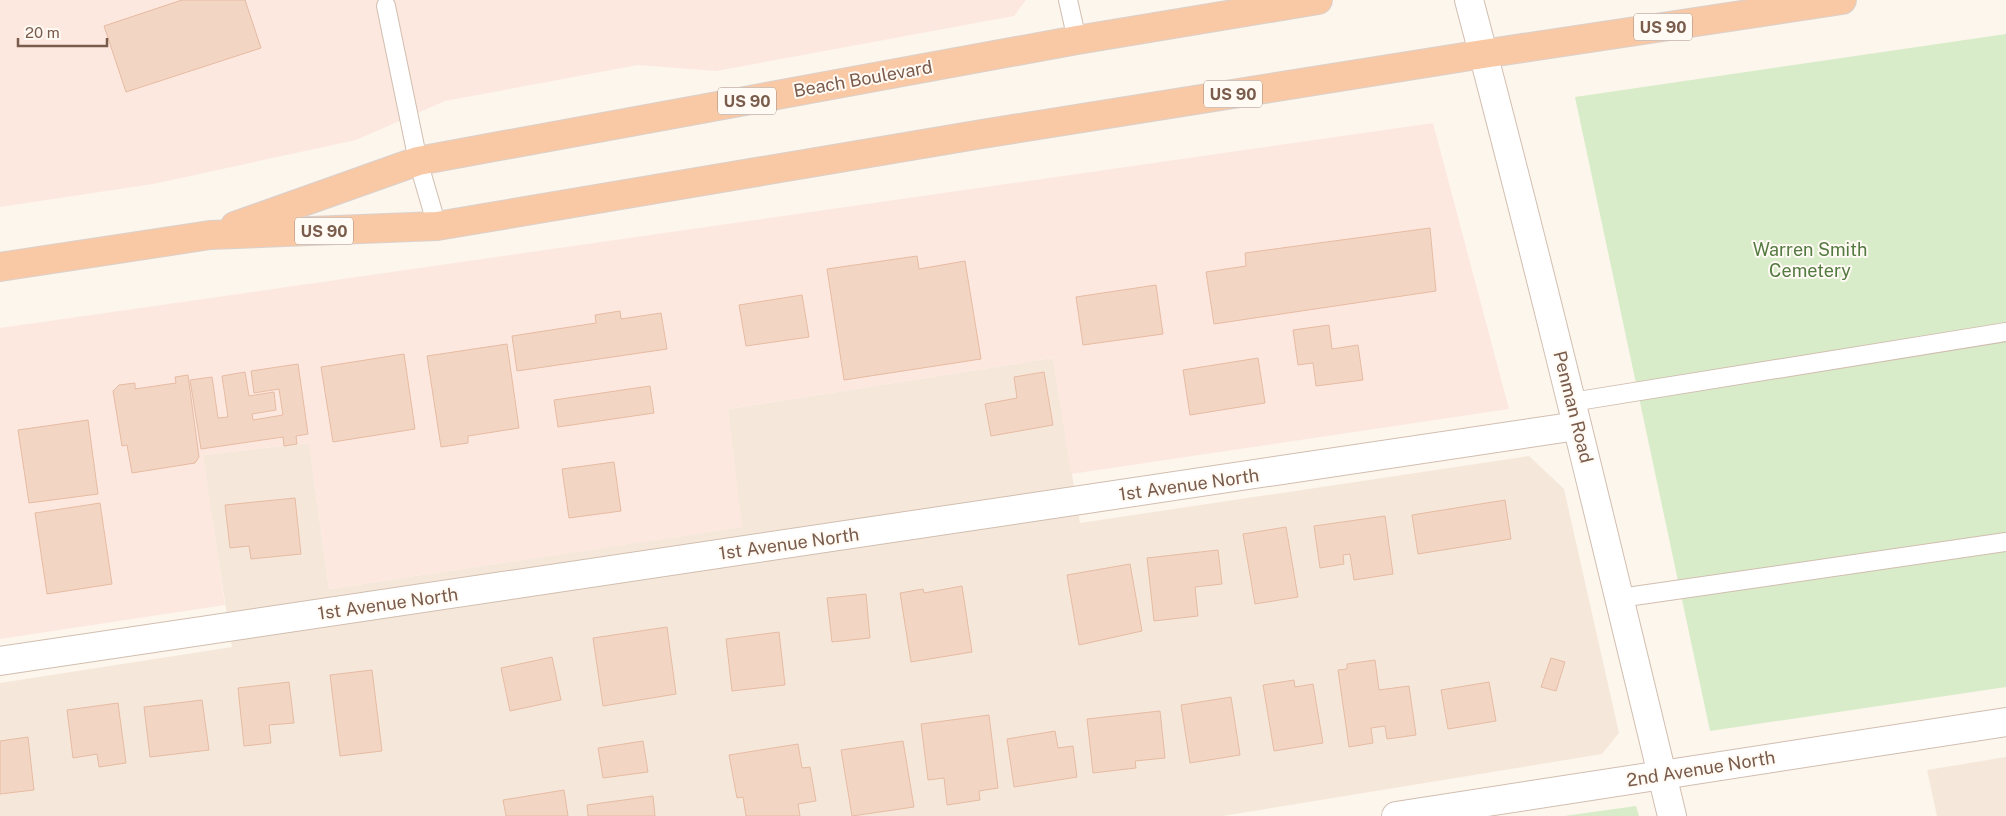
<svg xmlns="http://www.w3.org/2000/svg" width="2006" height="816" viewBox="0 0 2006 816" font-family="'Public Sans',sans-serif">
	<style>
		.residential { fill: #f5e8da }
		.commercial { fill: #fde8e0 }
		.green { fill: #d8ecc9 }
		.building { fill: #f3d5c3; stroke: #e6bba3 }
		.lines { fill: none; stroke-linecap: round; stroke-linejoin: round }
		.service-casing { stroke: #d1beb0; stroke-width: 20 }
		.minor-casing { stroke: #d1beb0; stroke-width: 30 }
		.tertiary-casing { stroke: #d1beb0; stroke-width: 30 }
		.trunk-casing { stroke: #dad1cd; stroke-width: 30 }
		.service { stroke: #fff; stroke-width: 18 }
		.minor { stroke: #fff; stroke-width: 28 }
		.tertiary { stroke: #fff; stroke-width: 28 }
		.trunk { stroke: #f9c8a4; stroke-width: 28 }
		.labels { text-anchor: middle; stroke-width: 4; stroke-linejoin: round; paint-order: stroke }
		.shield { fill: #fffaf3; stroke: #a28b7f; stroke-width: 1 }
		.shield-label { font-size: 16px; font-weight: bold; fill: #7a5c4d }
		.street-label { font-size: 18px; fill: #7a5c4d; stroke: #fffaf3 }
		.park-label { font-size: 18px; fill: #537a41; stroke: #fffaf3 }
	</style>
	<rect width="100%" height="100%" fill="#fdf6ec"/>
	<g class="residential">
		<path d="M1053,358l27,165 449,-67 35,33 55,244 -17,21 -379,62h-1223v-133l232,-36 -30,-192 107,-12 20,146 412,-62 -13,-118z"/>
		<path d="M2006,757v59h-69l-10,-46z"/>
	</g>
	<g class="commercial">
		<path d="M0,0h1026l-12,16 -298,55 -78,-6 -193,36 -89,39 -203,44 -153,23z"/>
		<path d="M1433,123l76,286 -438,65 -18,-116 -325,51 14,118 -413,62 -20,-146 -106,12 22,150 -225,34v-311z"/>
	</g>
	<g class="green">
		<path d="M2006,34v653l-296,44 -135,-634z"/>
		<path d="M1636,806l3,10h-75z"/>
	</g>
	<g class="building">
		<path d="M182,0h63l16,48 -135,44 -22,-66z"/>
		<path d="M1430,228l6,63 -222,33 -8,-52 40,-6 -1,-13z"/>
		<path d="M917,256l2,13 46,-8 16,98 -137,21 -17,-111z"/>
		<path d="M1156,285l7,49 -80,11 -7,-48z"/>
		<path d="M802,295l7,42 -63,9 -7,-41z"/>
		<path d="M620,311l1,8 40,-6 6,36 -150,22 -5,-35 84,-13 -1,-8z"/>
		<path d="M1329,325l3,24 26,-4 5,35 -47,6 -3,-23 -15,2 -5,-35z"/>
		<path d="M507,344l12,84 -51,8v7l-27,4 -14,-91z"/>
		<path d="M404,354l11,75 -82,13 -12,-75z"/>
		<path d="M1258,358l7,45 -75,12 -7,-45z"/>
		<path d="M298,364l10,70 -12,2 1,8 -13,2 -1,-9 -82,12 -11,-69 22,-3 6,41 10,-1 -6,-41 23,-4 4,24 25,-4 2,18 -24,4 1,6 30,-5 -4,-26 -25,4 -3,-22z"/>
		<path d="M1044,372l9,53 -62,11 -6,-32 32,-6 -3,-21z"/>
		<path d="M188,375l11,82 -4,6 -63,10 -5,-28 -5,1 -9,-55 6,-6 16,-2v6l41,-6 -1,-6z"/>
		<path d="M650,386l4,27 -96,14 -4,-27z"/>
		<path d="M88,420l10,74 -69,9 -11,-73z"/>
		<path d="M614,462l7,49 -52,7 -7,-49z"/>
		<path d="M295,498l6,56 -50,5 -2,-13 -19,2 -5,-43z"/>
		<path d="M1505,500l6,39 -93,15 -6,-39z"/>
		<path d="M100,503l12,81 -65,10 -12,-81z"/>
		<path d="M1385,516l8,58 -39,6 -4,-26 -7,1 1,9 -24,4 -6,-42z"/>
		<path d="M1286,527l12,70 -43,7 -12,-70z"/>
		<path d="M1218,550l4,34 -27,3 3,29 -44,5 -7,-63z"/>
		<path d="M1130,564l12,67 -63,14 -12,-70z"/>
		<path d="M962,586l10,66 -61,10 -11,-69 23,-4 1,4z"/>
		<path d="M866,594l4,44 -38,4 -5,-44z"/>
		<path d="M667,627l9,67 -73,12 -10,-68z"/>
		<path d="M779,632l6,53 -53,6 -6,-52z"/>
		<path d="M552,657l9,43 -51,11 -9,-43z"/>
		<path d="M1551,658l14,4 -9,29 -15,-4z"/>
		<path d="M1375,660l4,30 30,-4 7,49 -29,4 -2,-13 -14,2 2,15 -24,4 -11,-77 9,-1v-5z"/>
		<path d="M372,670l10,81 -42,5 -10,-81z"/>
		<path d="M1294,680l1,7 18,-3 10,59 -49,8 -11,-66z"/>
		<path d="M289,682l5,41 -25,2 2,18 -27,3 -6,-58z"/>
		<path d="M1489,682l7,39 -48,8 -7,-39z"/>
		<path d="M1231,697l9,58 -50,8 -9,-58z"/>
		<path d="M202,700l7,50 -59,7 -6,-50z"/>
		<path d="M118,703l8,60 -27,4 -2,-13 -24,4 -6,-48z"/>
		<path d="M1160,711l5,47 -30,3 1,7 -43,5 -6,-54z"/>
		<path d="M989,715l9,73 -19,3 1,9 -33,5 -3,-27 -16,2 -7,-56z"/>
		<path d="M1055,731l3,17 15,-2 4,31 -63,10 -7,-48z"/>
		<path d="M28,737l6,53 -34,4v-53z"/>
		<path d="M643,741l5,31 -45,6 -5,-30z"/>
		<path d="M903,741l11,66 -62,9 -11,-66z"/>
		<path d="M798,744l4,24 8,-1 6,34 -18,3 2,12h-54l-3,-19 -6,1 -8,-43z"/>
		<path d="M564,790l4,26h-62l-3,-16z"/>
		<path d="M653,796l2,20h-67l-1,-11z"/>
	</g>
	<g class="lines">
		<g class="service-casing">
			<g id="service">
				<path d="M1068,0l9,40"/>
				<path d="M386,6l32,155 19,65"/>
				<path d="M1572,402l434,-70"/>
				<path d="M1620,598l386,-56"/>
			</g>
		</g>
		<g class="minor-casing">
			<g id="minor">
				<path d="M0,661l1577,-235"/>
				<path d="M1396,816l610,-94"/>
			</g>
		</g>
		<g class="tertiary-casing">
			<path id="tertiary" d="M1469,0c72,271 137,544 203,816"/>
		</g>
		<g class="trunk-casing">
			<g id="trunk">
				<path d="M235,226l183,-65 659,-121 241,-40"/>
				<path d="M0,267l210,-32 227,-9 545,-92 501,-80 359,-54"/>
			</g>
		</g>
		<use href="#service" class="service"/>
		<use href="#minor" class="minor"/>
		<use href="#tertiary" class="tertiary"/>
		<use href="#trunk" class="trunk"/>
	</g>
	<g class="labels">
		<g class="shield">
			<rect x="1634" y="13.5" width="58" height="27" rx="4"/>
			<rect x="1204" y="80.5" width="58" height="27" rx="4"/>
			<rect x="718" y="87.5" width="58" height="27" rx="4"/>
			<rect x="295" y="217.5" width="58" height="27" rx="4"/>
		</g>
		<g class="shield-label">
			<text x="1663" y="33">US 90</text>
			<text x="1233" y="100">US 90</text>
			<text x="747" y="107">US 90</text>
			<text x="324" y="237">US 90</text>
		</g>
		<g class="street-label">
			<text transform="translate(863 79) rotate(-10)" y="6">Beach Boulevard</text>
			<text transform="translate(1573 407) rotate(76)" y="6">Penman Road</text>
			<text transform="translate(1189 485) rotate(-8)" y="6">1st Avenue North</text>
			<text transform="translate(789 544) rotate(-8)" y="6">1st Avenue North</text>
			<text transform="translate(388 604) rotate(-8)" y="6">1st Avenue North</text>
			<text transform="translate(1701 769) rotate(-9)" y="6">2nd Avenue North</text>
		</g>
		<g class="park-label">
			<text x="1810" y="256">Warren Smith<tspan x="1810" dy="21">Cemetery</tspan></text>
		</g>
	</g>
	<path d="M18 38v8h89v-8" fill="none" stroke="#7a5c4d" stroke-width="2.5"/>
	<text x="25" y="38" font-size="15" fill="#7a5c4d" stroke="#fffaf3" stroke-width="4" paint-order="stroke">20 m</text>
</svg>
